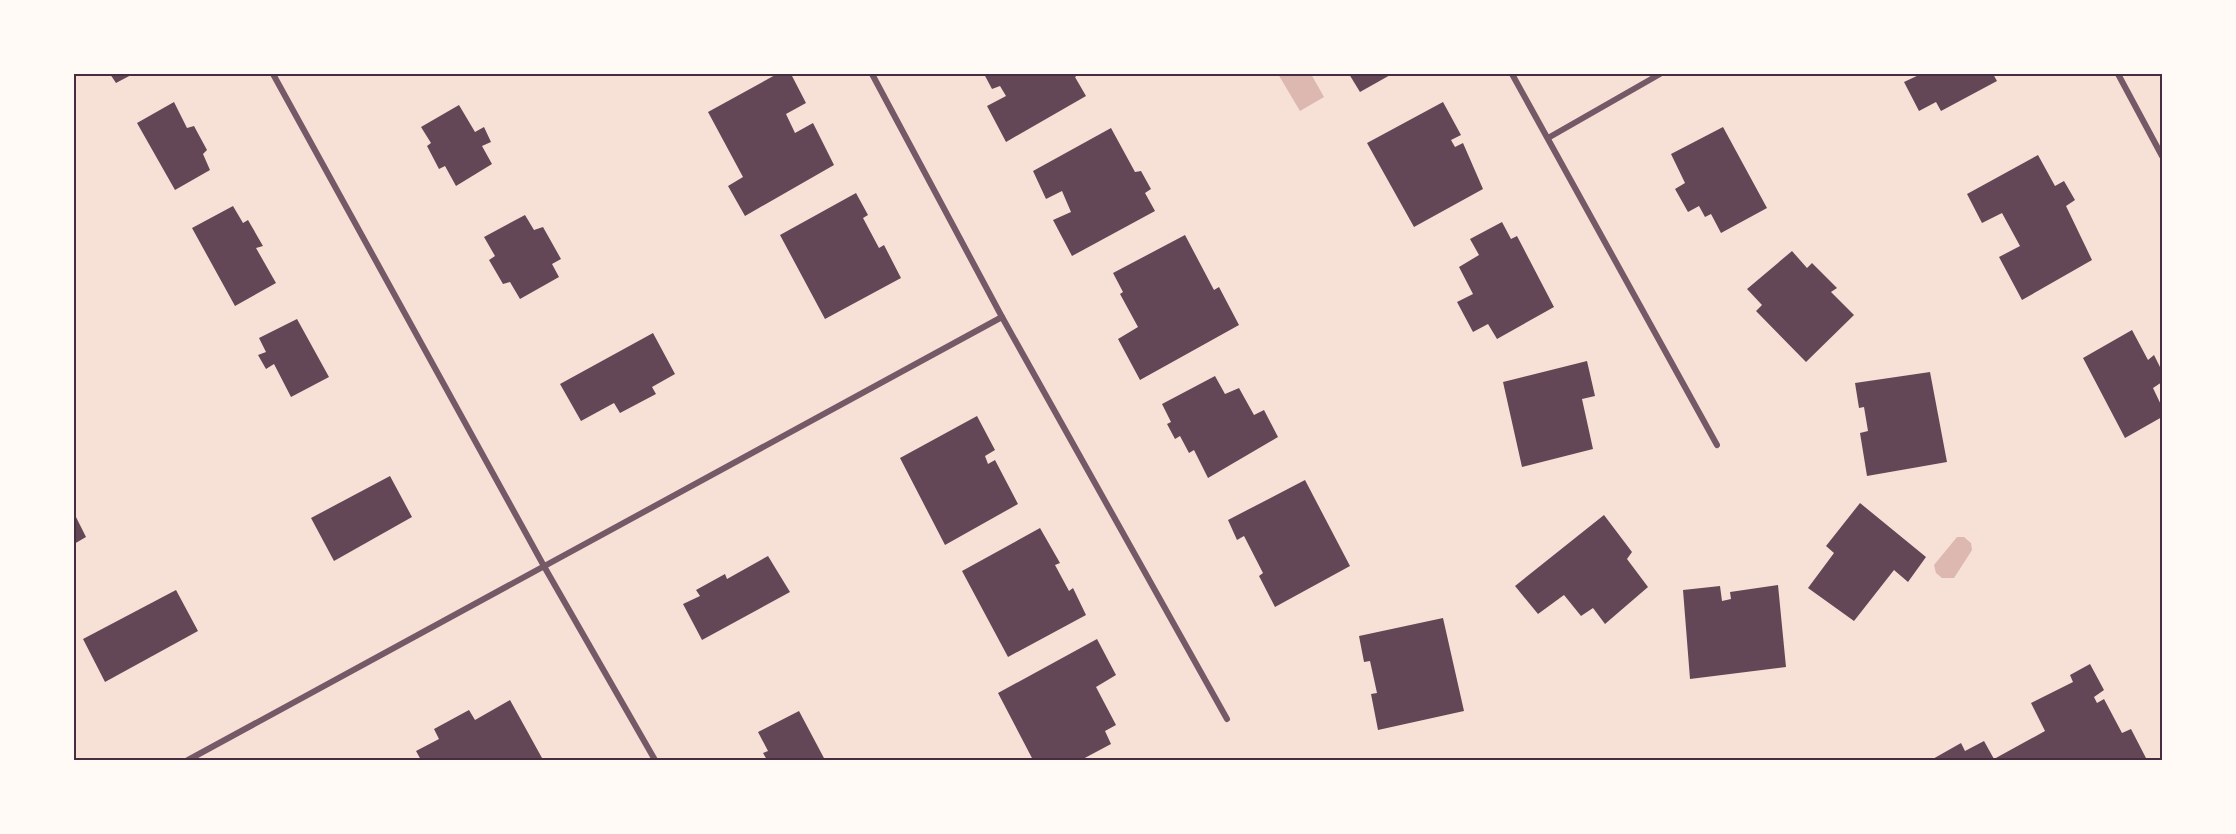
<svg xmlns="http://www.w3.org/2000/svg" width="2236" height="834" viewBox="0 0 2236 834" font-family="'Playfair Display',serif">
	<style>
		.water { fill: #dcb8b0 }
		.building { fill: #644757 }
		.lines { fill: none; stroke-linecap: round; stroke-linejoin: round }
		.minor { stroke: #755966; stroke-width: 6 }
		.neatline { fill: none; stroke: #4a2c40; stroke-width: 2 }
	</style>
	<rect width="100%" height="100%" fill="#f7e1d7"/>
	<g class="water">
		<path d="M1278,74h33l13,23 -24,14z"/>
		<path d="M1957,537h7l7,6 1,7 -18,28h-12l-6,-5 -2,-8z"/>
	</g>
	<g class="building">
		<path d="M110,74h23l-17,9z"/>
		<path d="M777,74h14l15,29 -20,11 9,19 18,-10 21,42 -89,51 -17,-30 15,-9 -35,-65z"/>
		<path d="M984,74h95l-4,3 11,19 -80,46 -19,-36 19,-10 -6,-10 -8,3z"/>
		<path d="M1349,74h43l-32,18z"/>
		<path d="M1921,74h72l4,7 -56,30 -5,-9 -17,9 -15,-29z"/>
		<path d="M174,102l13,26 7,-2 13,24 -4,4 7,16 -35,20 -38,-67z"/>
		<path d="M1443,102l18,33 -10,5 4,7 8,-4 20,46 -69,38 -47,-84z"/>
		<path d="M459,105l16,27 9,-5 7,15 -9,4 10,18 -36,22 -11,-20 -6,3 -12,-23 4,-3 -10,-16z"/>
		<path d="M1723,127l44,81 -46,25 -10,-19 -6,3 -6,-11 -11,6 -13,-23 10,-6 -14,-29z"/>
		<path d="M1111,128l24,44 6,-1 10,18 -6,4 10,18 -83,45 -19,-36 18,-8 -9,-21 -16,8 -13,-28z"/>
		<path d="M2038,155l17,31 9,-5 11,19 -9,6 26,54 -70,40 -23,-43 21,-11 -18,-33 -20,10 -15,-29z"/>
		<path d="M856,193l12,22 -5,3 16,30 5,-3 17,33 -76,41 -45,-84z"/>
		<path d="M233,206l10,17 5,-3 15,26 -7,2 20,35 -41,23 -43,-78z"/>
		<path d="M525,215l9,15 9,-3 18,32 -9,5 7,13 -39,22 -10,-17 -7,2 -14,-24 6,-4 -11,-19z"/>
		<path d="M1502,222l9,17 6,-3 37,71 -57,32 -9,-15 -15,8 -16,-30 16,-8 -14,-27 20,-12 -9,-16z"/>
		<path d="M1185,235l29,55 5,-3 20,38 -99,55 -22,-41 20,-12 -18,-33 3,-2 -10,-19z"/>
		<path d="M1792,251l15,17 5,-5 25,25 -6,4 23,23 -48,47 -50,-51 6,-6 -15,-16z"/>
		<path d="M297,319l32,58 -38,20 -17,-33 -8,5 -8,-14 8,-3 -7,-14z"/>
		<path d="M2132,330l16,30 6,-5 8,16v11l-9,6 9,19v10l-37,21 -42,-80z"/>
		<path d="M653,333l22,41 -23,13 4,7 -36,19 -6,-10 -33,18 -21,-37z"/>
		<path d="M1587,361l8,35 -13,3 11,50 -71,18 -19,-85z"/>
		<path d="M1930,372l17,90 -80,14 -7,-43 8,-2 -4,-24 -5,1 -4,-25z"/>
		<path d="M1215,376l10,18 14,-6 15,27 10,-5 14,27 -70,41 -14,-28 -5,3 -9,-17 -5,3 -8,-15 4,-2 -9,-18z"/>
		<path d="M977,416l18,34 -10,6 3,8 7,-4 23,44 -73,41 -45,-87z"/>
		<path d="M390,476l22,41 -78,44 -23,-43z"/>
		<path d="M1305,480l45,86 -75,41 -16,-31 4,-3 -19,-37 -7,4 -9,-20z"/>
		<path d="M1860,503l66,54 -18,25 -14,-12 -40,51 -46,-33 26,-35 -8,-7z"/>
		<path d="M74,513l12,24 -12,7z"/>
		<path d="M1604,515l28,37 -5,7 21,28 -43,37 -12,-16 -12,8 -17,-21 -26,19 -23,-28z"/>
		<path d="M1040,528l20,35 -5,2 14,26 4,-3 13,27 -78,42 -46,-86z"/>
		<path d="M768,556l22,36 -88,48 -19,-36 17,-8 -4,-6 29,-16 2,5z"/>
		<path d="M1778,585l8,82 -96,12 -7,-89 37,-4 2,15 9,-2 -1,-7z"/>
		<path d="M176,590l22,41 -93,51 -22,-43z"/>
		<path d="M1443,618l21,93 -86,19 -7,-36 6,-1 -7,-32 -6,1 -5,-26z"/>
		<path d="M1097,639l19,36 -20,12 20,38 -11,6 6,13 -30,16h-48l-35,-67z"/>
		<path d="M2090,664l14,26 -10,7 3,6 7,-4 18,34 9,-4 16,31h-216l30,-17 4,8 19,-10 10,18 51,-28 -14,-28 42,-21 -3,-7z"/>
		<path d="M510,700l32,58 -6,2h-115l-5,-9 23,-12 -5,-10 35,-19 6,10z"/>
		<path d="M799,711l26,49h-58l-4,-7 5,-2 -10,-19z"/>
	</g>
	<g class="lines">
		<g class="minor">
			<path d="M273,74l272,494 110,192"/>
			<path d="M872,74l130,243 225,402"/>
			<path d="M1512,74l205,371"/>
			<path d="M2118,74l44,82"/>
			<path d="M1548,138l112,-64"/>
			<path d="M188,760l814,-443"/>
		</g>
	</g>
	<rect width="2236" height="834" fill="none" stroke="#fffaf5" stroke-width="150"/>
	<rect x="75" y="75" width="2086" height="684" class="neatline"/>
</svg>
